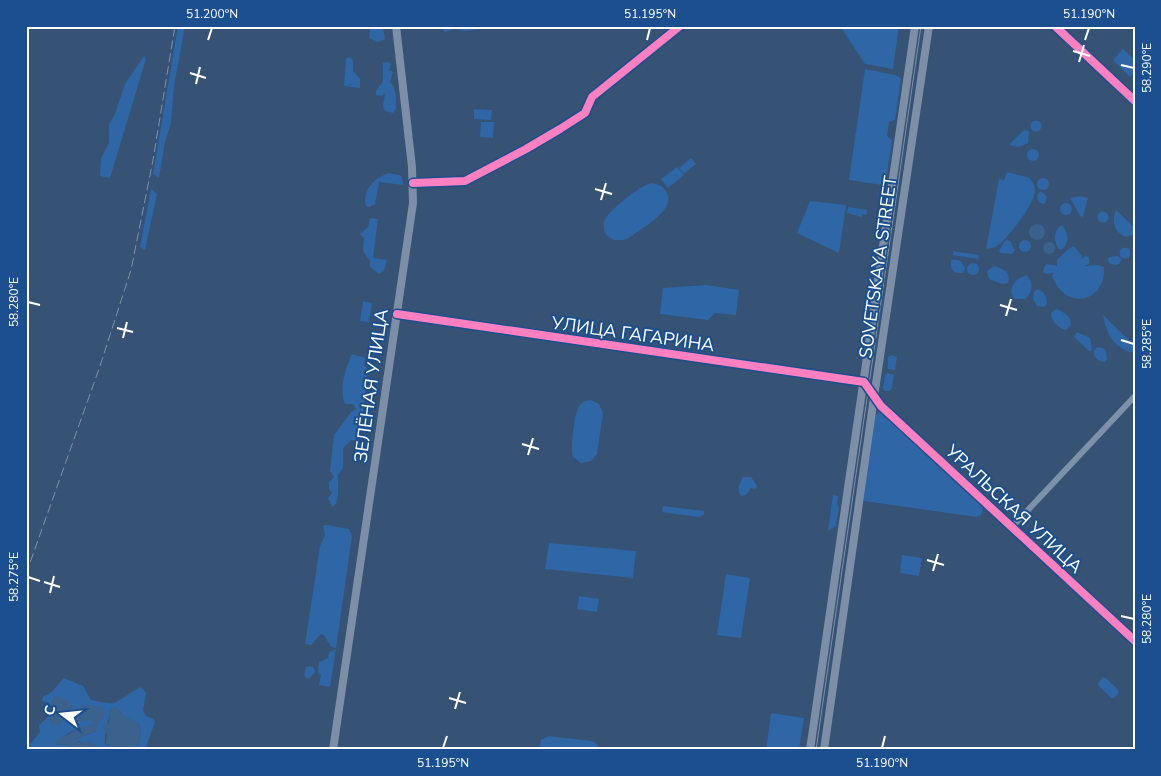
<svg xmlns="http://www.w3.org/2000/svg" width="1161" height="776" viewBox="0 0 1161 776" font-family="'Nunito Sans',sans-serif">
	<style>
		.green { fill: #2f66a5 }
		.water { fill: #3b618d }
		.lines { fill: none; stroke-linecap: round; stroke-linejoin: round }
		.minor { stroke: #7d92a8; stroke-width: 6 }
		.major { stroke: #7d8ea7; stroke-width: 8 }
		.tram { stroke: #7e92a7; stroke-width: 1 }
		.rail { stroke: #7e92a7; stroke-width: 1; stroke-dasharray: 9 4; stroke-linecap: butt }
		.cycleway-casing { stroke: #1b4f8f; stroke-width: 11 }
		.cycleway { stroke: #ff80c0; stroke-width: 8 }
		.ticks { fill: none; stroke: #fff; stroke-width: 2 }
		.labels { text-anchor: middle; stroke-width: 4; stroke-linejoin: round; paint-order: stroke }
		.street-label { font-size: 18px; fill: #fff; stroke: #1b4f8f }
		.neatline { fill: none; stroke: #fff; stroke-width: 2 }
		.ticks-label { font-size: 12px; text-anchor: middle; fill: #fff }
	</style>
	<rect width="100%" height="100%" fill="#365274"/>
	<g class="green">
		<path d="M178,26h7l-11,60 -3,37 -6,19 -6,36 -6,-4z"/>
		<path d="M368,26h15l2,13 -7,3 -9,-4 1,-9z"/>
		<path d="M444,26h32l1,1 -1,3 -11,1 -11,-2 -9,3 -2,-2z"/>
		<path d="M840,26h59l-6,43 -28,-5z"/>
		<path d="M1123,49l12,11v12l-5,5 -17,-17z"/>
		<path d="M144,56l2,3 -36,119 -10,-2 1,-18 8,-15v-19l6,-10 10,-30z"/>
		<path d="M350,57l3,3v11l7,8v9l-16,-2 2,-28z"/>
		<path d="M388,62l3,2 -2,6 4,2 -3,10c7,6 6,18 6,27l-3,4 -8,-2 -2,-5 2,-13 -3,3 -6,-1v-4l7,-9v-19z"/>
		<path d="M865,69l30,6 6,3 -6,42 -6,2 -2,14 5,4 -6,41 -1,4h-3l-33,-5z"/>
		<path d="M474,109l18,1 -1,10 -17,-1z"/>
		<circle cx="1036" cy="126" r="5.5"/>
		<path d="M481,122h13l-1,16 -13,-1z"/>
		<path d="M1026,130l3,2 -1,11 -9,4 -10,-2 14,-14z"/>
		<circle cx="1033" cy="155" r="6"/>
		<path d="M691,158l5,6 -12,10 -5,-6z"/>
		<path d="M677,167l7,8 -16,13 -7,-9z"/>
		<path d="M1007,172l23,6c4,6 6,11 4,18 -2,10 -28,45 -37,50 -3,2 -7,2 -11,3l13,-70 5,1z"/>
		<path d="M389,173l13,3 1,9 -24,-3 -4,22 -6,3 -3,-1c-4,-16 8,-28 23,-33z"/>
		<circle cx="1043" cy="184" r="6"/>
		<path d="M651,183c7,1 13,3 16,10 8,17 -22,33 -34,42 -12,10 -32,6 -29,-13 2,-10 37,-37 47,-39z"/>
		<path d="M151,189l6,5 -12,56 -5,-3z"/>
		<path d="M1041,191l6,6 -2,7c-6,0 -9,-4 -7,-10z"/>
		<path d="M1080,196l8,2 -5,19 -3,-1 -10,-18z"/>
		<path d="M810,201l36,4 -7,48 -42,-20z"/>
		<circle cx="1066" cy="209" r="6"/>
		<path d="M848,207l19,3 -1,5 -4,-1v3l-15,-4z"/>
		<path d="M1116,210l19,18 -2,7 -8,2c-11,-6 -14,-15 -9,-27z"/>
		<circle cx="1103" cy="217" r="5.5"/>
		<path d="M370,218l8,1 -5,39 14,2 -3,11 -5,3 -9,-7v-6l-7,-10 1,-13 -4,-4 8,-7z"/>
		<path d="M1060,226h3c5,7 7,17 -1,23h-3c-5,-7 -6,-17 1,-23z"/>
		<path d="M1007,240l3,1 5,9 -3,4 -11,-1 -2,-2 5,-9z"/>
		<circle cx="1025" cy="246" r="6"/>
		<path d="M1074,246l8,10 -1,3 4,-3 4,1v7l-5,2 14,-1 6,2c3,34 -38,46 -52,9l2,-3 -8,1 -3,-2 2,-6 2,-2 10,2v-6c7,-6 9,-11 17,-14z"/>
		<circle cx="1125" cy="253" r="5.5"/>
		<path d="M953,251l26,4 -1,4 -25,-4z"/>
		<path d="M1117,256l5,3 -3,5 -4,1 -6,-2 -1,-4 2,-2z"/>
		<path d="M953,259l8,2 4,7 -2,5h-7l-5,-5v-7z"/>
		<circle cx="973" cy="269" r="6"/>
		<path d="M994,266c10,3 17,7 14,17l-6,1 -13,-5 -2,-8z"/>
		<path d="M1026,275c8,7 7,18 -1,24h-11c-7,-11 1,-20 12,-24z"/>
		<path d="M706,285l33,5 -3,25 -21,-2 -7,7 -48,-6 3,-26z"/>
		<path d="M1037,289c8,2 10,8 10,15l-3,3 -7,-1 -4,-7 1,-7z"/>
		<path d="M363,301l9,2 -3,19 -9,-1z"/>
		<path d="M1056,309c8,3 15,7 15,16l-5,5c-8,-2 -15,-9 -15,-17z"/>
		<path d="M1103,315l32,31v7c-21,-3 -29,-20 -32,-38z"/>
		<path d="M1077,332l13,6 2,10 -1,3h-2l-15,-14z"/>
		<path d="M1097,347l6,1 3,3 1,8 -2,3c-7,0 -12,-5 -11,-11z"/>
		<path d="M352,354l13,4 -1,7 4,4 -5,46 -6,25h-6l-8,8v20l-5,7v19l-2,10 -4,3 -4,-9 4,-5 -3,-4v-7l5,-5 -4,-6 4,-36 17,-23 5,-3 -3,-5h-8c-6,-15 0,-35 7,-50z"/>
		<path d="M891,355l6,2 -2,13 -7,-1v-12z"/>
		<path d="M887,373l7,2 -2,13 -2,3h-5l-2,-3 2,-13z"/>
		<path d="M591,400l8,4 4,9 -6,41 -6,7 -10,2 -8,-6c-3,-7 1,-46 7,-52 3,-4 6,-4 11,-5z"/>
		<path d="M878,412h5l95,89 5,6 -2,8 -5,2 -112,-16 -2,-3 13,-81z"/>
		<path d="M743,477h8l6,9 -2,3 -4,-1 -5,7 -5,1c-4,-6 -2,-12 2,-19z"/>
		<path d="M833,495l5,1 -1,8 2,3 -3,19 -8,5z"/>
		<path d="M663,506l41,5v4l-6,2 -36,-5z"/>
		<path d="M326,525l23,4 3,7 -16,112 -5,-1 -7,-12 -3,-1 -10,11 -6,-1 15,-98 5,-11 -2,-9z"/>
		<path d="M549,543l87,8 -3,27 -88,-9z"/>
		<path d="M902,555l20,3 -3,18 -19,-3z"/>
		<path d="M726,574l24,4 -9,60 -24,-3z"/>
		<path d="M579,596l20,3 -2,13 -20,-3z"/>
		<path d="M336,649l-6,38 -11,-2 2,-10 -3,-3 1,-10 9,-4 1,-6z"/>
		<path d="M310,666l4,2 1,4 -5,6 -3,1 -3,-4 2,-8z"/>
		<path d="M1103,677l3,1 12,12 1,3 -5,5h-3l-13,-13v-2z"/>
		<path d="M64,678l19,8 8,14c7,1 14,4 21,3 7,-1 20,-12 29,-16l5,6 -3,17 3,6 7,3 2,3 -10,28h-12c8,-9 9,-15 6,-26l-17,-9 -2,-4 -10,-1c-1,12 -6,23 -5,34 6,4 15,1 23,3l1,3h-35c-4,-6 -13,-6 -18,-11l21,-8 -8,-26 -11,5c-14,-6 -5,-12 -27,-8l7,23 12,-13 2,5 20,3 2,5c-19,3 -25,6 -38,19l13,1 11,5 -48,-2 1,2h-7v-6h4l10,-12 -1,-7 11,-10 1,-8 -2,-4 -7,-2 1,-5c11,-2 13,-11 21,-18z"/>
		<path d="M771,713l33,5 -5,32h-33z"/>
		<path d="M549,736l43,5 5,3 3,6h-61l2,-10z"/>
	</g>
	<g class="water">
		<circle cx="1037" cy="232" r="8"/>
		<circle cx="1049" cy="248" r="6"/>
		<path d="M56,695c4,2 8,4 11,6 10,7 8,14 22,4l14,3 2,5 -2,5 -5,5 -1,8 -21,8 3,3 7,1 4,-2 6,5 -2,4h-14l-11,-5 -14,-1 4,-5 12,-6 8,-6 14,-2 -1,-5 -14,2 -8,-9 -12,12h-6l-3,-4 5,-7 -3,-12z"/>
		<path d="M115,707l8,8 16,9c3,11 2,17 -6,26h-4l-2,-3c-7,-2 -16,1 -21,-3l1,-10 -4,-6 1,-4 5,-1 1,-13z"/>
	</g>
	<g class="lines">
		<g class="minor">
			<path d="M1055,26l80,75"/>
			<path d="M413,183l52,-2 61,-32 34,-20 25,-16 7,-16 88,-71"/>
			<path d="M397,314l467,68 17,24 254,235"/>
			<path d="M1012,527l123,-131"/>
		</g>
		<g class="major">
			<path d="M333,750l80,-547 -1,-36 -16,-141"/>
			<path d="M810,750l105,-724"/>
			<path d="M824,750l50,-353 55,-371"/>
		</g>
		<path class="tram" d="M816,750l105,-724"/>
		<path class="rail" d="M26,574l74,-208 31,-96 22,-110 22,-134"/>
		<g class="cycleway-casing">
			<g id="cycleway">
				<path d="M1055,26l80,75"/>
				<path d="M413,183l52,-2 61,-32 34,-20 25,-16 7,-16 88,-71"/>
				<path d="M397,314l467,68 17,24 254,235"/>
			</g>
		</g>
		<use href="#cycleway" class="cycleway"/>
	</g>
	<path class="ticks" d="M208,40l4,-12M647,40l3,-12M1085,40l4,-12M1073,51l17,5M1079,62l5,-17M1121,65l13,3M190,73l16,5M196,84l4,-17M595,189l17,5M601,200l5,-17M28,302l12,3M1000,305l17,5M1006,316l5,-17M117,328l16,4M123,338l4,-16M1121,340l13,4M522,444l17,5M528,455l5,-17M927,560l17,5M933,571l5,-17M28,577l12,4M44,582l16,5M50,593l4,-17M1121,616l13,3M449,698l17,5M455,709l5,-17M443,748l4,-12M882,748l3,-12"/>
	<g class="labels">
		<g class="street-label">
			<text transform="translate(878 267) rotate(-82)" y="6">SOVETSKAYA STREET</text>
			<text transform="translate(633 334) rotate(8)" y="6">УЛИЦА ГАГАРИНА</text>
			<text transform="translate(371 386) rotate(-82)" y="6">ЗЕЛЁНАЯ УЛИЦА</text>
			<text transform="translate(1014 509) rotate(43)" y="6">УРАЛЬСКАЯ УЛИЦА</text>
		</g>
	</g>
	<rect width="1161" height="776" fill="none" stroke="#1b4f8f" stroke-width="55"/>
	<g transform="translate(62 714) rotate(286)" stroke="#1b4f8f" stroke-width="4" paint-order="stroke">
	<path d="M0-4L9 19L0 12L-9 19Z" fill="#ffffff"/>
	<text y="-8" font-size="14" font-weight="bold" text-anchor="middle" fill="#ffffff">С</text>
	</g>
	<rect x="28" y="28" width="1106" height="720" class="neatline"/>
	<g class="ticks-label">
		<text x="212" y="18">51.200°N</text>
		<text x="650" y="18">51.195°N</text>
		<text x="1089" y="18">51.190°N</text>
		<text transform="translate(1147 68) rotate(-90)" y="4">58.290°E</text>
		<text transform="translate(14 302) rotate(-90)" y="4">58.280°E</text>
		<text transform="translate(1147 344) rotate(-90)" y="4">58.285°E</text>
		<text transform="translate(14 577) rotate(-90)" y="4">58.275°E</text>
		<text transform="translate(1147 619) rotate(-90)" y="4">58.280°E</text>
		<text x="443" y="767">51.195°N</text>
		<text x="882" y="767">51.190°N</text>
	</g>
</svg>
